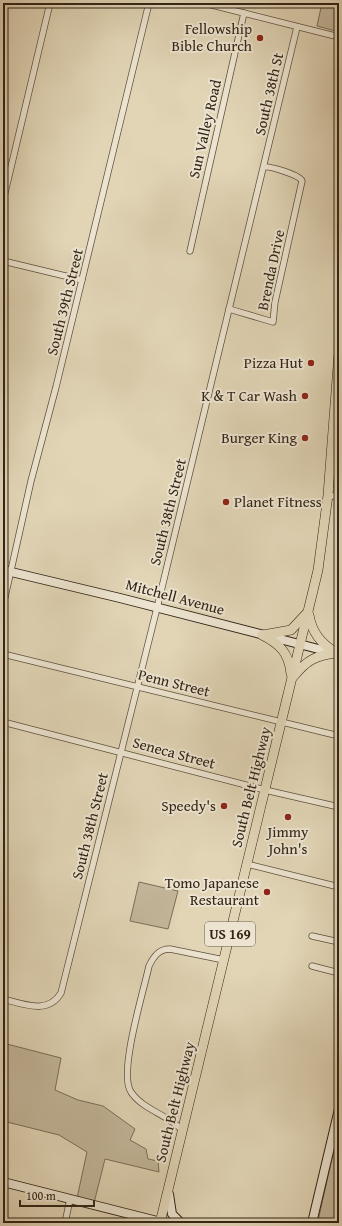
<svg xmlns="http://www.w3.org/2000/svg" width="342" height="1226" viewBox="0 0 342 1226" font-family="'Gentium Book Plus',serif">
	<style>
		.green { fill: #c3b79b; stroke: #7a6e58 }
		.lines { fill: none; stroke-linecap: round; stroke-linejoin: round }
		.street-casing { stroke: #5e503e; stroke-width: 7 }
		.secondary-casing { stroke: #322416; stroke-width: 10 }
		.primary-casing { stroke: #322416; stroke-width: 10 }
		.street { stroke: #ece4d0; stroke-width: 5.5 }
		.secondary { stroke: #ece4d0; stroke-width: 8 }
		.primary { stroke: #e1d5b6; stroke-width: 9 }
		.poi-dot { fill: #8f2418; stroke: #ece4d0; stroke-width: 1.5 }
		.labels { text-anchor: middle; stroke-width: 4; stroke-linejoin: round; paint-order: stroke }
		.shield { fill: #ece4d0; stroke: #6a5e4e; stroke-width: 1 }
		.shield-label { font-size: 14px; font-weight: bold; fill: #322416 }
		.poi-label { font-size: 15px; fill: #322416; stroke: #ece4d0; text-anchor: end }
		.street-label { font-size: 15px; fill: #322416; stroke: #ece4d0 }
	</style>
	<rect width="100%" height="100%" fill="#e1d5b6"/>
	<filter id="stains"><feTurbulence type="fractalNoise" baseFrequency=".005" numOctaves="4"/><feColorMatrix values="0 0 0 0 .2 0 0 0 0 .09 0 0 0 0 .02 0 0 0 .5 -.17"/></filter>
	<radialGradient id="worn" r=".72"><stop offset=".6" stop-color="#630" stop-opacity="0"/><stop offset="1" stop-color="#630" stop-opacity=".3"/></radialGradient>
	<g class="green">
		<path d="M322,3h17v29l-22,-6z"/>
		<path d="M139,882l39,9 -10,38 -38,-8z"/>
		<path d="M3,1043l58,15 -6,32 23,10 25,6 32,23 -5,11 16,9 2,10 10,2 1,11 -54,-13 -11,44 -17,-5 10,-46 -28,-17 -56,-14z"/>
		<path d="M335,1145l4,1v73l-21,2z"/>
	</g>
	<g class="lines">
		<g class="street-casing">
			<g id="street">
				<path d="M204,3l135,34"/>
				<path d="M3,201l47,-198"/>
				<path d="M190,251l54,-238"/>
				<path d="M3,261l79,19"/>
				<path d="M229,309l44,13 2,-20 27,-121c-2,-6 -32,-15 -38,-14"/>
				<path d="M328,495l11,2"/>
				<path d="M3,606l28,-125 25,-94 93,-384"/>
				<path d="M3,654l336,82"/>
				<path d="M3,722l262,68 74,17"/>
				<path d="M247,864l92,23"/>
				<path d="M312,936l27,6"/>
				<path d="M312,966l27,7"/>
				<path d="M3,999c20,5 45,16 58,-6l96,-385 140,-581"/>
				<path d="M182,1130c-14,-15 -40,-21 -51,-38 -13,-19 13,-102 18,-126 5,-10 10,-17 21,-17l54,11"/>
				<path d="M65,1223l5,-24"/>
			</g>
		</g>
		<g class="secondary-casing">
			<g id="secondary">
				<path d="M3,570l117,28 214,55"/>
				<path d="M3,1182l162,41"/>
				<path d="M169,1194l3,20 9,9"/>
				<path d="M312,1223l27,-114"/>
			</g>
		</g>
		<g class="primary-casing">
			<g id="primary">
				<path d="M309,615c3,18 12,28 27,38"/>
				<path d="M262,635c18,9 27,18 29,39"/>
				<path d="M263,635l28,-5 15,-16"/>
				<path d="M294,676c12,-15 22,-21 42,-23"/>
				<path d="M160,1223l158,-653 10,-75 11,-142"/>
			</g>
		</g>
		<use href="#street" class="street"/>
		<use href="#secondary" class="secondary"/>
		<use href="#primary" class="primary"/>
	</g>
	<g class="poi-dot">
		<circle cx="260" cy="38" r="4"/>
		<circle cx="311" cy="363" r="4"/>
		<circle cx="305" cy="396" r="4"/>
		<circle cx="305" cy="438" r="4"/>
		<circle cx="226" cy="502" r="4"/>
		<circle cx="224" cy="806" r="4"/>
		<circle cx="288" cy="817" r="4"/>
		<circle cx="267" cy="892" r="4"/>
	</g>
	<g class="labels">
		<rect class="shield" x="205" y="922" width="50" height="24" rx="3"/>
		<g class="shield-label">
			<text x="230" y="939">US 169</text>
		</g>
		<g class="poi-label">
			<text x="252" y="34">Fellowship<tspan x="252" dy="17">Bible Church</tspan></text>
			<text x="303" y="368">Pizza Hut</text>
			<text x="297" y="401">K &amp; T Car Wash</text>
			<text x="297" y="443">Burger King</text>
			<text x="234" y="507" text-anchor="start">Planet Fitness</text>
			<text x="216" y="811">Speedy's</text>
			<text x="288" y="837" text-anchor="middle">Jimmy<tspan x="288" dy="17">John's</tspan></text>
			<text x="259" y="888">Tomo Japanese<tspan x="259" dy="17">Restaurant</tspan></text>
		</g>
		<g class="street-label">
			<text transform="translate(269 94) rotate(-77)" y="5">South 38th St</text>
			<text transform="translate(205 129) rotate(-77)" y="5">Sun Valley Road</text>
			<text transform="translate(271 270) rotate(-78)" y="5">Brenda Drive</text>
			<text transform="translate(65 302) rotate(-76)" y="5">South 39th Street</text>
			<text transform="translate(168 512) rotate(-76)" y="5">South 38th Street</text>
			<text transform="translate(175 597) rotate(15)" y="5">Mitchell Avenue</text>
			<text transform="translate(174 683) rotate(14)" y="5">Penn Street</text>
			<text transform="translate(174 753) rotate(15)" y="5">Seneca Street</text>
			<text transform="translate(251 787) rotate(-76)" y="5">South Belt Highway</text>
			<text transform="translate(90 826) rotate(-76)" y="5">South 38th Street</text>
			<text transform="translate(175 1102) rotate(-76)" y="5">South Belt Highway</text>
		</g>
	</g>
	<rect width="342" height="1226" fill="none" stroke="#e1d5b6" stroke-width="16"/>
	<rect x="4" y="4" width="334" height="1218" fill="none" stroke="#322416" stroke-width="2"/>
	<rect x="8" y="8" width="326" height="1210" fill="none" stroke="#322416"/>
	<path d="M20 1200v6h74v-6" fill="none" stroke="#322416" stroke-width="2"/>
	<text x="26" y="1200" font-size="12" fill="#322416" stroke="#ece4d0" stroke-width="3" paint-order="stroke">100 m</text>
	<rect width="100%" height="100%" filter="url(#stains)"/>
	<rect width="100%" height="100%" fill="url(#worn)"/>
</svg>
